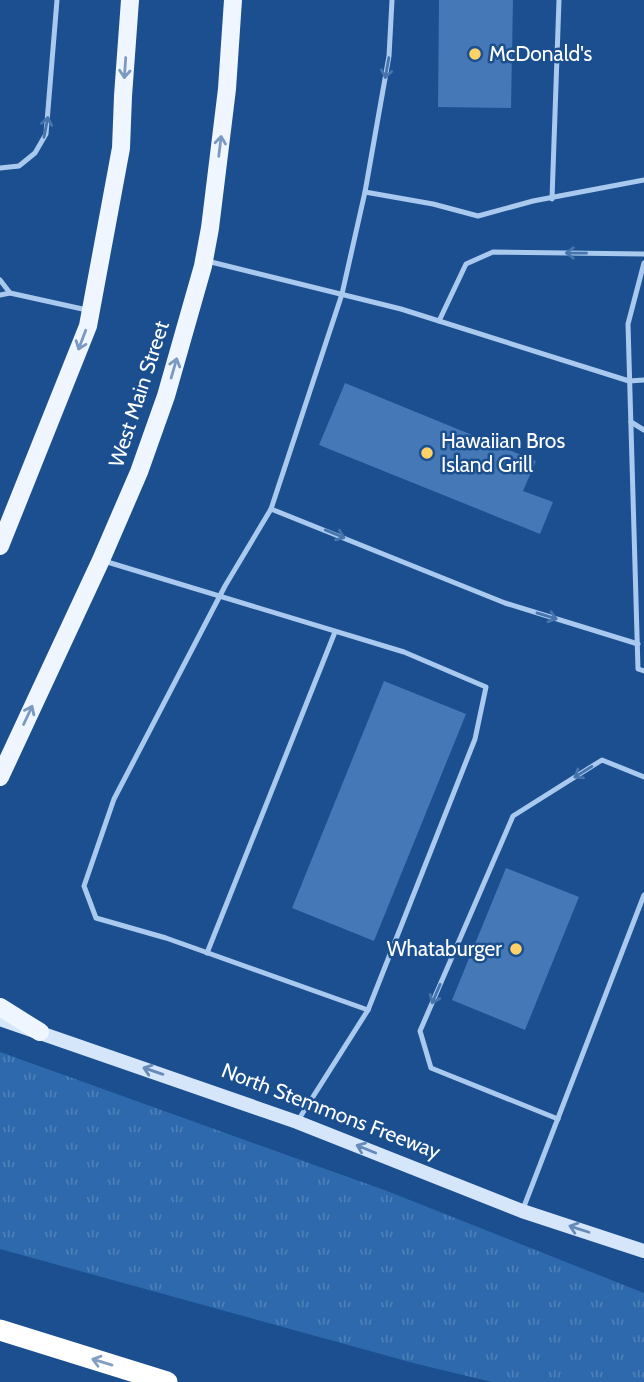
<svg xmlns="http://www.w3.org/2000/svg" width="644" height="1382" viewBox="0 0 644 1382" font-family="Cabin,sans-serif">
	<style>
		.grass { fill: url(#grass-tufts) }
		.building { fill: #4478b7 }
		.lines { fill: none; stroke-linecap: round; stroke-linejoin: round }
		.service { stroke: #a9c9ee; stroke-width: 5 }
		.secondary { stroke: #d6e6fa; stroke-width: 14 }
		.primary { stroke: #f0f6ff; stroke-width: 18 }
		.motorway { stroke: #fff; stroke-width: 21 }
		.oneway { stroke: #7b9ac1 }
		.oneway2 { stroke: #4674ac }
		.oneway3 { stroke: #668bba }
		.oneway4 { stroke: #829ec1 }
		.poi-dot { fill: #ffd166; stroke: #1b4f8f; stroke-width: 2.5 }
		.labels { text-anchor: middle; stroke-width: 5; stroke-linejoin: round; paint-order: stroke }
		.poi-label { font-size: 21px; fill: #fff; stroke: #1b4f8f; text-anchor: start }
		.street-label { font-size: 21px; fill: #fff; stroke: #1b4f8f }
	</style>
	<defs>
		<pattern id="grass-tufts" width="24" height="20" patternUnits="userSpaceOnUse" patternTransform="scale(1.75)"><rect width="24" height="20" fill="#2e69ad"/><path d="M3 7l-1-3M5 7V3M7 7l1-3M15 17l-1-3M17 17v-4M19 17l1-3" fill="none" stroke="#4d80b9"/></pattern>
	</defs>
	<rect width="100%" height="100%" fill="#1b4f8f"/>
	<path class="grass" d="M0,1052l387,139 257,102v89h-152l-75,-18 -417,-115z"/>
	<g class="building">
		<path d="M439,0h74l-2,108 -73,-1z"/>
		<path d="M345,383l191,78 -13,30 30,11 -13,32 -221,-89z"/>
		<path d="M384,681l82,33 -92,227 -82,-33z"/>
		<path d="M506,868l73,29 -54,133 -73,-30z"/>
	</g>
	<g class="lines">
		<g class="service">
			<path d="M0,168l19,-2 16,-13 11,-19 11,-134"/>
			<path d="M365,192l68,12 45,12 55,-15 111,-21"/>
			<path d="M552,199l7,-199"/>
			<path d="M207,261l194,48 228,72 15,-1"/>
			<path d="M644,263l-16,61 10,345 6,2"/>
			<path d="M0,280l10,13 77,17"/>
			<path d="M0,295l10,-2"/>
			<path d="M439,321l27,-57 27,-12 151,2"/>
			<path d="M631,422l13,8"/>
			<path d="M271,509l234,94 133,41"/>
			<path d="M104,561l300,91 82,35 -11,52 -107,271"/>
			<path d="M207,953l128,-321"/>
			<path d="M558,1119l-127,-51 -11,-37 93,-215 89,-56 42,17"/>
			<path d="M297,1122l71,-112 -202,-72 -70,-20 -12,-32 30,-87 111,-213 46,-77 71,-215 23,-102 24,-136 3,-56"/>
			<path d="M523,1209l121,-314"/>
		</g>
		<path class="secondary" d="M0,1019l297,103 225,89 122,40"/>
		<g class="primary">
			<path d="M0,546l88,-220 33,-178 2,-52 7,-96"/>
			<path d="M0,777l101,-217 38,-88 27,-76 37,-130 7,-38 17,-139 6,-89"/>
			<path d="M0,1007l40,25"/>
		</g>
		<path class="motorway" d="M0,1330l167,52"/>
	</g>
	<defs><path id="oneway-shaft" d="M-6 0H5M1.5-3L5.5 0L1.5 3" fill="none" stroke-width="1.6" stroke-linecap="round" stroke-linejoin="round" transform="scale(1.75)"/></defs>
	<g class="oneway">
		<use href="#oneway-shaft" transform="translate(125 68) rotate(94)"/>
		<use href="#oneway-shaft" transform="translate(220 146) rotate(-83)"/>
		<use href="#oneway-shaft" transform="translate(82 340) rotate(111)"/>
		<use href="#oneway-shaft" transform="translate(174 368) rotate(-74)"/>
		<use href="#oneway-shaft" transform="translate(28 715) rotate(-65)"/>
	</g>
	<g class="oneway2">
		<use href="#oneway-shaft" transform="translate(387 68) rotate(100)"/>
		<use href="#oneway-shaft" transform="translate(46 127) rotate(-79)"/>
		<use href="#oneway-shaft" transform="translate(576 253) rotate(-179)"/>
		<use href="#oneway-shaft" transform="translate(335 534) rotate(22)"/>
		<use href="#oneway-shaft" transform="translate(547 616) rotate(17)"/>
		<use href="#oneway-shaft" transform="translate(583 772) rotate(148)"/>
		<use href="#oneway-shaft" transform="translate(436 994) rotate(113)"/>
	</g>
	<g class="oneway3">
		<use href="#oneway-shaft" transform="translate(153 1071) rotate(-161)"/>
		<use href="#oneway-shaft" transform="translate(366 1149) rotate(-158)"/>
		<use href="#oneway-shaft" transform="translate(579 1229) rotate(-162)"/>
	</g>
	<use class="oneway4" href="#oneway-shaft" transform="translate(102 1362) rotate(-163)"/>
	<g class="poi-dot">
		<circle cx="475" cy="54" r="7"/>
		<circle cx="427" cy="453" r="7"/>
		<circle cx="516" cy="949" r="7"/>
	</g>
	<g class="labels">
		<g class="poi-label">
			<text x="489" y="61">McDonald's</text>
			<text x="441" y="448">Hawaiian Bros<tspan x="441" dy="24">Island Grill</tspan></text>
			<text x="502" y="956" text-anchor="end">Whataburger</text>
		</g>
		<g class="street-label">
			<text transform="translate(139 394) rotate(-72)" y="7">West Main Street</text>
			<text transform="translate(331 1111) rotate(21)" y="7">North Stemmons Freeway</text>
		</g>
	</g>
</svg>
